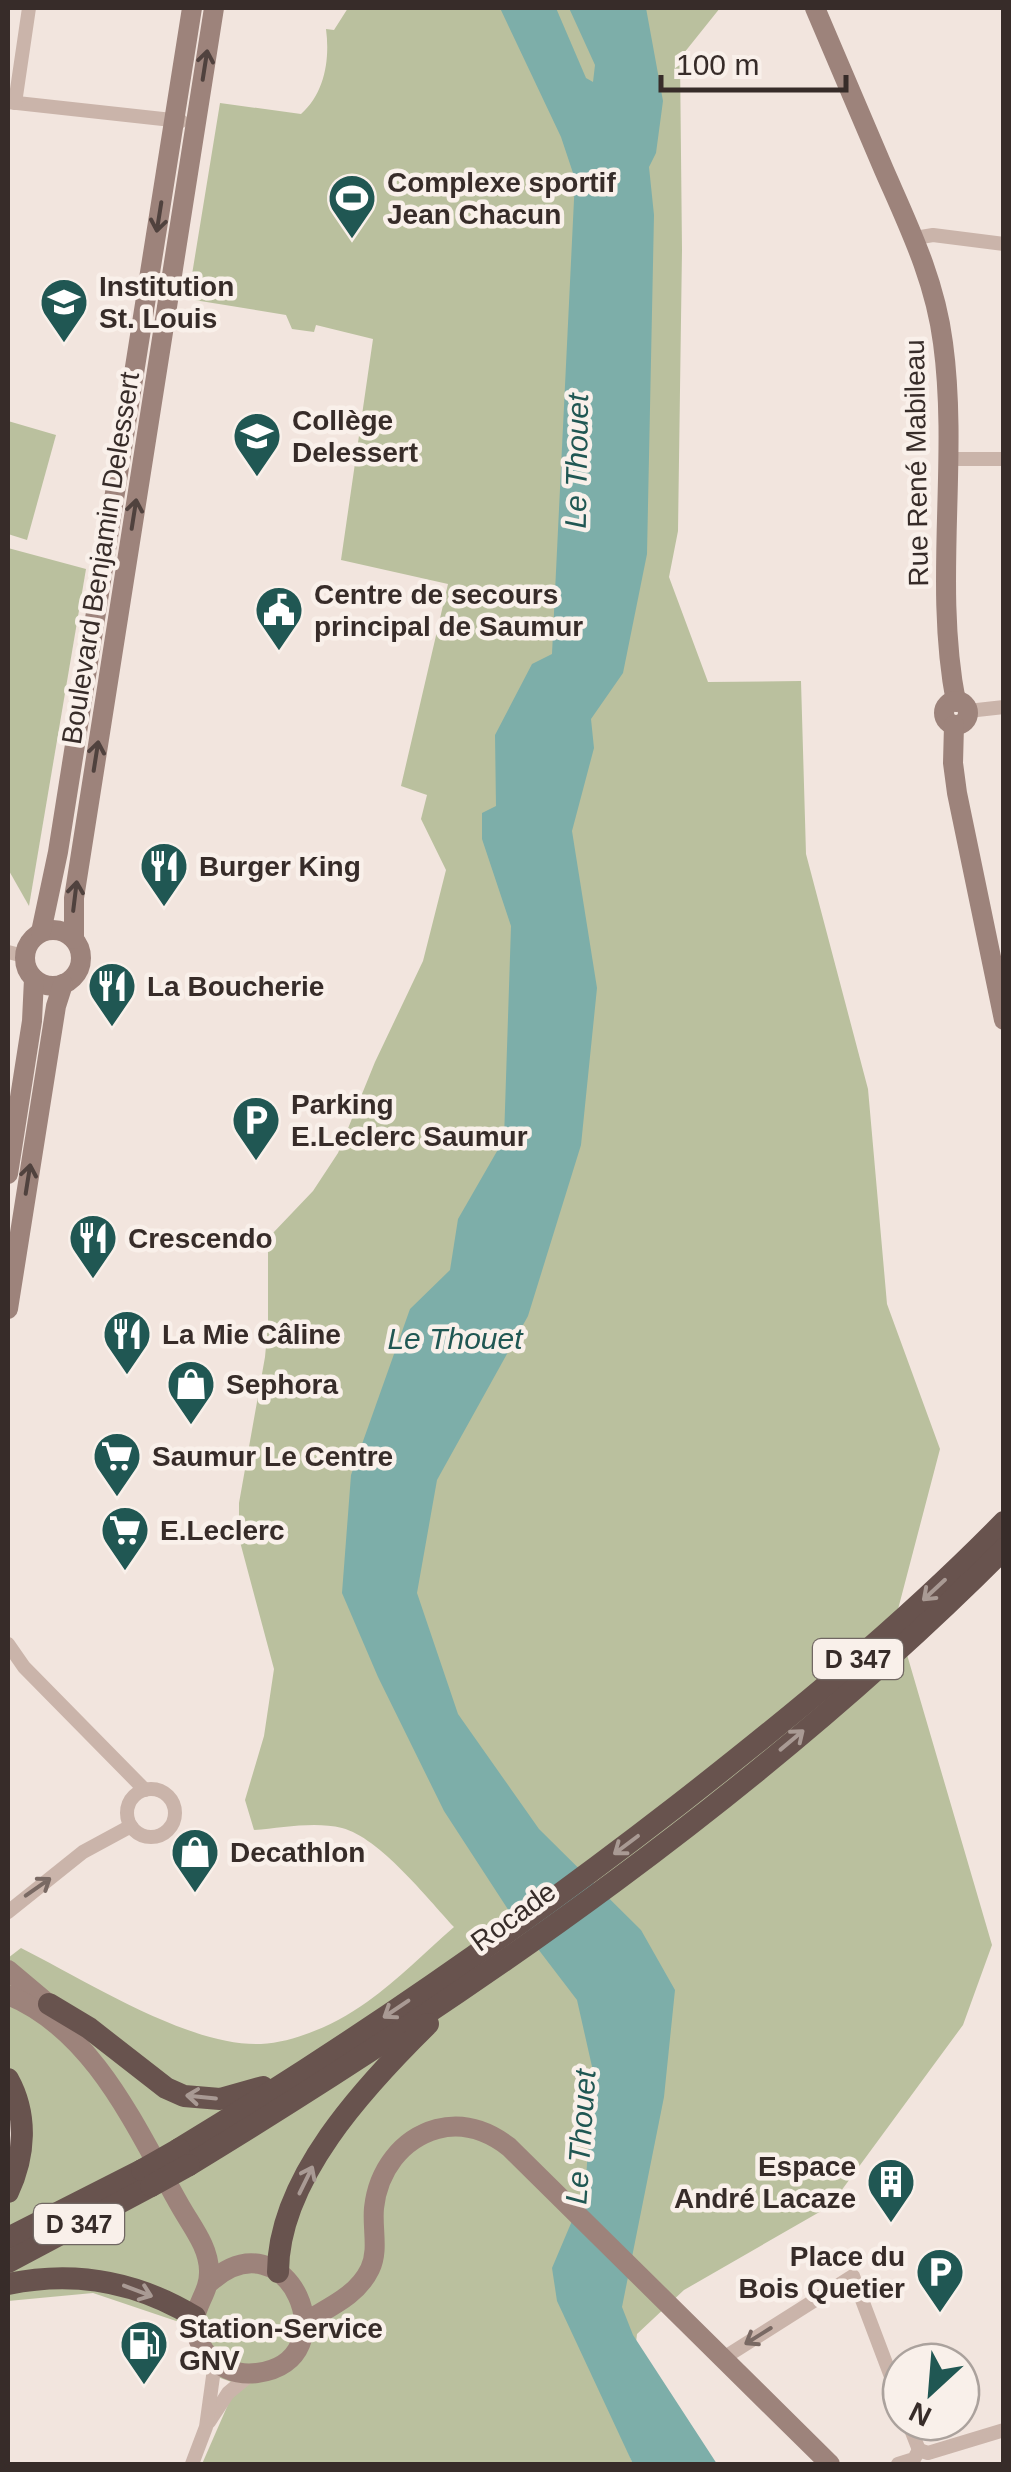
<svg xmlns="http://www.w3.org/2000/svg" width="1011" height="2472" viewBox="0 0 1011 2472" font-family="Helvetica,sans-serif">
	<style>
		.green { fill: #bac09e }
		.water { fill: #7daea9 }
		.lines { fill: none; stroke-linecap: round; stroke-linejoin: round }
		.minor { stroke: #cab4aa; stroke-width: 14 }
		.secondary { stroke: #9d837b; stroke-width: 20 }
		.trunk { stroke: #68534e; stroke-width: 22 }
		.trunk-bridge { stroke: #68534e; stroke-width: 22 }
		.oneway { stroke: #50423e }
		.oneway2 { stroke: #a99a94 }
		.oneway3 { stroke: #796963 }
		.labels { text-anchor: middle; stroke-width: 9; stroke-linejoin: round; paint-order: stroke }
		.shield { fill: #f9f0ea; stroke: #716763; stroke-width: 2.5 }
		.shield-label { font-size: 25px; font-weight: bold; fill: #372c29 }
		.poi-label { font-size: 28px; font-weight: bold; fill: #372c29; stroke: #f9f0ea; text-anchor: start }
		.street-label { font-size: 28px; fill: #372c29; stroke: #f9f0ea }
		.water-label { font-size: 30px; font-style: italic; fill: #205753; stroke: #f9f0ea }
	</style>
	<rect width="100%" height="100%" fill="#f2e5de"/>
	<g class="green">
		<path d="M348,8h372l-40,50 2,192 -4,281 -9,46 39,105 93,-1 5,173 62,235 19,215 53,145 -44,168 96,328 -29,80 -133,181 -146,84 -47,44 -13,108 9,22h-431l35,-80 -25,-9 -15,-19 -15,-33 -89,-30 -85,8v-133l5,-39 -5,-24v-147l13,-10c64,32 168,99 240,96 36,-2 77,-21 106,-42 31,-22 58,-50 87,-75 -27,-29 -74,-89 -112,-99 -28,-7 -60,0 -88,2l-9,-30 19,-64 10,-67 -35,-131v-35l26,-146 3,-32v-76l4,-15 41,-43 25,-38 37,-91 48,-101 23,-91 -25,-51 6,-24 -26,-9 47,-202 -107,-24 32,-221 -57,-14 -2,7 -22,-3 -6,-14 -98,-16 32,-196 81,11c24,-21 29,-55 25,-85l8,1z"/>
		<path d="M8,421l48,14 -29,105 -19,-6z"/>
		<path d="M8,548l78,21 -57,337 -21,-37z"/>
	</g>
	<path class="water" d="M500,8h56l30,70 7,4 2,-17 -26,-57h77l17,93 -7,52 -7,14 5,48 -7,339 -24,119 -32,46 3,29 -22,83 25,157 -16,157 -53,171 -91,164 -20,113 41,121 81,115 102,101 34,60 -11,107 -42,210 11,28 84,129h-84l-76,-163 -5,-33 28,-66 6,-23 7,-108 -16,-71 -68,-89 -65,-100 -66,-134 -36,-84 9,-118 59,-166 40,-39 8,-51 46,-80 7,-213 -29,-87v-26l14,-7 -1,-71 37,-71 20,-10 23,-475 -14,-42z"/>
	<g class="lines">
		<g class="minor">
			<path d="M8,102l173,19"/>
			<path d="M15,103l14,-95"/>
			<path d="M915,238l18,-3 71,9"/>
			<path d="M946,459h58"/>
			<path d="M968,711l36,-4"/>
			<path d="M8,952l16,4"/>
			<path d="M8,1644l16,23 121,123"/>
			<circle cx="151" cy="1813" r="24"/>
			<path d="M8,1912l75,-60 48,-26"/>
			<path d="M722,2359l131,-83 48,127"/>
			<path d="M209,2422l19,-29 23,-19"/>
			<path d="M908,2422l11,28"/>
			<path d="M192,2464l14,-37 9,-65"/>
			<path d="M898,2464l16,-5 5,-9 9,3 76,-23"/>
		</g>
		<g class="secondary">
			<path d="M815,8c23,54 46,108 69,162 25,57 51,110 59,173 16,118 -10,241 13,359"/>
			<circle cx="956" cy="713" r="12"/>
			<path d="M954,725l-1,38 4,30 47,227"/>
			<circle cx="53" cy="958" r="28"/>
			<path d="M41,932l17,-80 134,-844"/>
			<path d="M74,939v-41l140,-890"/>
			<path d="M8,1174l24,-153 2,-42"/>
			<path d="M8,1309l48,-303 7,-22"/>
			<path d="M8,1970l38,32"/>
			<path d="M8,1995c88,36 129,136 174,214 11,19 27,39 27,62 1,30 -29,42 -5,79 12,17 32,26 53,23 94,-11 31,-164 -49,-89"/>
			<path d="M305,2322c24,-15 52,-26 65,-53 9,-19 2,-40 4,-61 4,-37 27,-69 63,-79 27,-7 50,1 72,18l321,317"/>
		</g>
		<g class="trunk">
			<path d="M49,2004l40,24 77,60 18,8 36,3 43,-12"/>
			<path d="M8,2079c20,36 17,77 0,113"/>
			<path d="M179,2149c173,-105 339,-220 499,-344 114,-89 225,-180 326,-283"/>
			<path d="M189,2165c289,-176 575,-375 815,-616"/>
			<path d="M8,2238l134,-68"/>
			<path d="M8,2262l143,-76"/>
			<path d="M278,2272c0,-93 87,-186 150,-248"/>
			<path d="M8,2284c67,-14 128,-3 187,33"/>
		</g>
		<g class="trunk-bridge">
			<path d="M142,2170l37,-21"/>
			<path d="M151,2186l38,-21"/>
		</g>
	</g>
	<defs><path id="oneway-shaft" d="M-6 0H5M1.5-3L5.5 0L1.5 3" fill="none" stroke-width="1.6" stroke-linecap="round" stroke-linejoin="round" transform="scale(2.5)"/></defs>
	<g class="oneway">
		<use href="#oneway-shaft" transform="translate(205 65) rotate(-81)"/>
		<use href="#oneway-shaft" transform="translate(159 217) rotate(99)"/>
		<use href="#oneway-shaft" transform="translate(134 514) rotate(-81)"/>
		<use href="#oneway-shaft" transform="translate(96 756) rotate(-81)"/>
		<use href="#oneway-shaft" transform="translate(75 896) rotate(-83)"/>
		<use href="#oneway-shaft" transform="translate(28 1179) rotate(-81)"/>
	</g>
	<g class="oneway2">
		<use href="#oneway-shaft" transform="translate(934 1590) rotate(137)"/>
		<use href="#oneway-shaft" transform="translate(792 1740) rotate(-40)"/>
		<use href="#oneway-shaft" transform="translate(626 1845) rotate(143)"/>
		<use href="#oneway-shaft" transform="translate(396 2009) rotate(146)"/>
		<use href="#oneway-shaft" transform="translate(201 2097) rotate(-174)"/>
		<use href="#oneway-shaft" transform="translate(306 2180) rotate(-64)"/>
		<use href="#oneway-shaft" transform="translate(138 2291) rotate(21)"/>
	</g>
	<g class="oneway3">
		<use href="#oneway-shaft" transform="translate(38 1887) rotate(-35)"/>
		<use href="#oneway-shaft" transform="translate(758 2336) rotate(148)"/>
	</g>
	<defs>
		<g id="stadium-pin" transform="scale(2.5)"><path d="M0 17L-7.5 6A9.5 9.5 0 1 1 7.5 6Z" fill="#205753" stroke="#f9f0ea"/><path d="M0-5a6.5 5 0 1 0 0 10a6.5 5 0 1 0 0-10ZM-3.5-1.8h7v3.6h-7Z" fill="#fff"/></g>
		<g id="school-pin" transform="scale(2.5)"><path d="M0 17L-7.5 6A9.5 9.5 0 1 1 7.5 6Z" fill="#205753" stroke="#f9f0ea"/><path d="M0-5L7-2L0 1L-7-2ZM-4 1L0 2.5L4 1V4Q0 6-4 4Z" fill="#fff"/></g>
		<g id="civic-pin" transform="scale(2.5)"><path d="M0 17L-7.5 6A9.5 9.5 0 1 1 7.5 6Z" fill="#205753" stroke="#f9f0ea"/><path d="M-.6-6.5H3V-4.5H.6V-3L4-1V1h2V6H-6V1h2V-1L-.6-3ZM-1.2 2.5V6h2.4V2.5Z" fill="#fff"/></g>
		<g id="restaurant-pin" transform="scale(2.5)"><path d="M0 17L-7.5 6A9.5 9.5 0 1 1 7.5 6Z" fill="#205753" stroke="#f9f0ea"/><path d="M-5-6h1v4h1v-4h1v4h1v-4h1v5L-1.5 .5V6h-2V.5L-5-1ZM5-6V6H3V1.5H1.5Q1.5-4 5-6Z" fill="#fff"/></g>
		<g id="parking-pin" transform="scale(2.5)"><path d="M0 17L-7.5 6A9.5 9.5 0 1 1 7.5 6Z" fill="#205753" stroke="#f9f0ea"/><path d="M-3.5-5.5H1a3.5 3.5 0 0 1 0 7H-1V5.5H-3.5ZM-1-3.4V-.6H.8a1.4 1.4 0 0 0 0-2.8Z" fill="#fff"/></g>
		<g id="shop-pin" transform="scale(2.5)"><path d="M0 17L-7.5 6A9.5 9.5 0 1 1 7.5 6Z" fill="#205753" stroke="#f9f0ea"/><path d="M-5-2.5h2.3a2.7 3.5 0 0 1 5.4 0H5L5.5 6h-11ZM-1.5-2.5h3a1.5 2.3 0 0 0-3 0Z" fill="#fff"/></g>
		<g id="supermarket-pin" transform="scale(2.5)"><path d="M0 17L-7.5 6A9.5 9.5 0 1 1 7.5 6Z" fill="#205753" stroke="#f9f0ea"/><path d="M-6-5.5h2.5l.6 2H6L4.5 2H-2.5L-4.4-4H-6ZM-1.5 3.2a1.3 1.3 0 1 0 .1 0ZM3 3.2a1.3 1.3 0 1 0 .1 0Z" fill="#fff"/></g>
		<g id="building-pin" transform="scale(2.5)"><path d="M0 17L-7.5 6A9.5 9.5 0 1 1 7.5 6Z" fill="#205753" stroke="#f9f0ea"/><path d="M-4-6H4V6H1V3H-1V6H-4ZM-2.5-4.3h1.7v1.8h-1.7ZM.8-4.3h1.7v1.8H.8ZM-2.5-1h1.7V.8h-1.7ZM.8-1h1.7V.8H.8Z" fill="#fff"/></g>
		<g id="fuel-pin" transform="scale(2.5)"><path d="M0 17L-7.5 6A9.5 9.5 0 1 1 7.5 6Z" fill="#205753" stroke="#f9f0ea"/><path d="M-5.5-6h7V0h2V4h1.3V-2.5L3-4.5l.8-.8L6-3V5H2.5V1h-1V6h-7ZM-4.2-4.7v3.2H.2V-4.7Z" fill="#fff"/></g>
	</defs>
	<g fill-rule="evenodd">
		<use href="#stadium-pin" x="352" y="198"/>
		<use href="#school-pin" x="64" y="302"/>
		<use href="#school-pin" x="257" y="436"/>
		<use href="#civic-pin" x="279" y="610"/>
		<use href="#restaurant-pin" x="164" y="866"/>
		<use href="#restaurant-pin" x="112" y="986"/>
		<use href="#parking-pin" x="256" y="1120"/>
		<use href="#restaurant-pin" x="93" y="1238"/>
		<use href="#restaurant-pin" x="127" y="1334"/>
		<use href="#shop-pin" x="191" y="1384"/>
		<use href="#supermarket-pin" x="117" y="1456"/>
		<use href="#supermarket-pin" x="125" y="1530"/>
		<use href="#shop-pin" x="195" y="1852"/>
		<use href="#building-pin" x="891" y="2182"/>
		<use href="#parking-pin" x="940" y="2272"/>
		<use href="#fuel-pin" x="144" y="2344"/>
	</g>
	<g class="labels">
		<g class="shield">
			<rect x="813" y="1639" width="90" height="40" rx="8"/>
			<rect x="34" y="2204" width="90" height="40" rx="8"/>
		</g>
		<g class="shield-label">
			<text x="858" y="1668">D 347</text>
			<text x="79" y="2233">D 347</text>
		</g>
		<g class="poi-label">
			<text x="387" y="192">Complexe sportif<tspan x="387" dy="32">Jean Chacun</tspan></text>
			<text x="99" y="296">Institution<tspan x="99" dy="32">St. Louis</tspan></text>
			<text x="292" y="430">Collège<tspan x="292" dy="32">Delessert</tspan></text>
			<text x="314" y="604">Centre de secours<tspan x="314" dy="32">principal de Saumur</tspan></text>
			<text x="199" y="876">Burger King</text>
			<text x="147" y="996">La Boucherie</text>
			<text x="291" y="1114">Parking<tspan x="291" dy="32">E.Leclerc Saumur</tspan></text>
			<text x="128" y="1248">Crescendo</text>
			<text x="162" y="1344">La Mie Câline</text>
			<text x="226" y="1394">Sephora</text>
			<text x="152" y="1466">Saumur Le Centre</text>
			<text x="160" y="1540">E.Leclerc</text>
			<text x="230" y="1862">Decathlon</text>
			<text x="856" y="2176" text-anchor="end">Espace<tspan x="856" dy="32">André Lacaze</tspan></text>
			<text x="905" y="2266" text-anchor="end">Place du<tspan x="905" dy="32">Bois Quetier</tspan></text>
			<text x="179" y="2338">Station-Service<tspan x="179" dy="32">GNV</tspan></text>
		</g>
		<g class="street-label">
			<text transform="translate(916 463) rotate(-91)" y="10">Rue René Mabileau</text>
			<text transform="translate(100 558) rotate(-81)" y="10">Boulevard Benjamin Delessert</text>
			<text transform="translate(513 1916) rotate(-36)" y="10">Rocade</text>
		</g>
		<g class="water-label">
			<text transform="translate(577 461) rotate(-89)" y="10">Le Thouet</text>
			<text x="455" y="1349">Le Thouet</text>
			<text transform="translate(581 2137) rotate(-86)" y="10">Le Thouet</text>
		</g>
	</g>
	<rect width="1011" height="2472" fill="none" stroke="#372c29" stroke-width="20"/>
	<g transform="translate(931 2392) rotate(206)"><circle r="48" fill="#f9f0ea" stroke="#aba29d" stroke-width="2.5"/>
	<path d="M0-8L18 38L0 25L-18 38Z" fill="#205753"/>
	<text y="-15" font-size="28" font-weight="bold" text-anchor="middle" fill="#372c29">N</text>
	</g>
	<path d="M661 75v15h185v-15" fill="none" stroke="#372c29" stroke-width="5"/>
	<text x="676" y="75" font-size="30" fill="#372c29" stroke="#f9f0ea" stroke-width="8" paint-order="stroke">100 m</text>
</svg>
